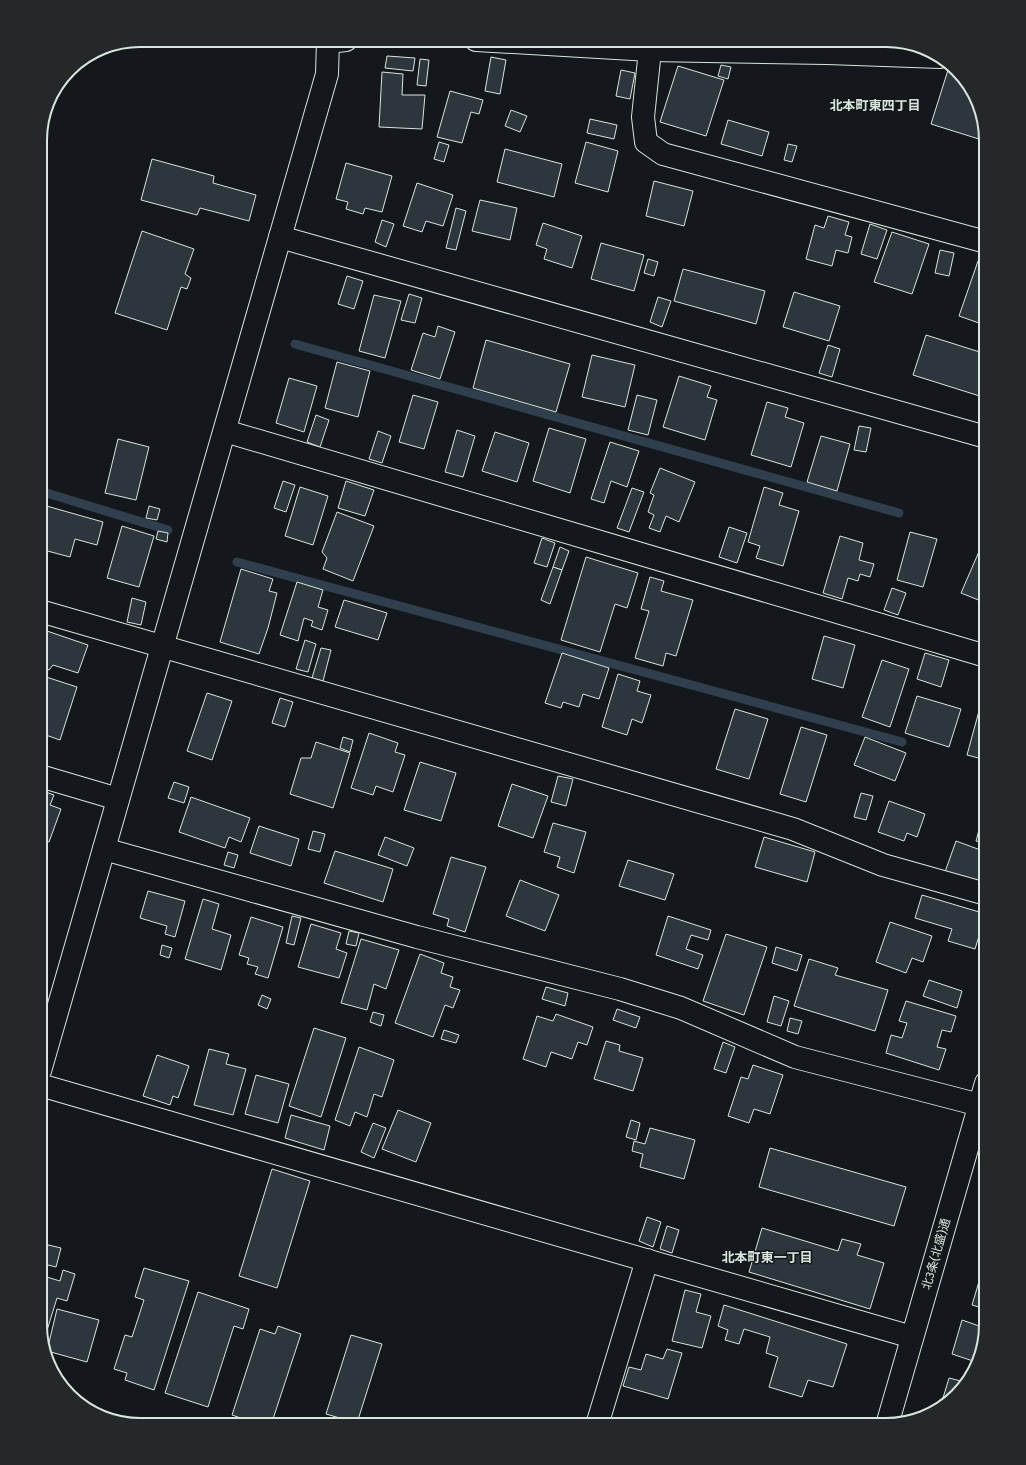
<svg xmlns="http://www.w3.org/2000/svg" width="1026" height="1465" viewBox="0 0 1026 1465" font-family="'Fira Sans','Noto Sans JP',sans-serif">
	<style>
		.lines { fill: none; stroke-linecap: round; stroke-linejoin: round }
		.stream { stroke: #2f3f4d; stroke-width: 9 }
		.building { fill: #2c363c; stroke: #d8e6dc }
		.street-casing { stroke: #d8e6dc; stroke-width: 24 }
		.secondary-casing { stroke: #d8e6dc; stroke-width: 24 }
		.street { stroke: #14181c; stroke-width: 22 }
		.secondary { stroke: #14181c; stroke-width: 22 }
		.labels { text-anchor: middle; stroke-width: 3; stroke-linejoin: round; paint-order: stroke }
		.street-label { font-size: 12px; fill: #d8e6dc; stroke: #14181c }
		.neighbourhood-label { font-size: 13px; font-weight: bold; fill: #d8e6dc; stroke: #14181c }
		.rim { fill: none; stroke: #d8e6dc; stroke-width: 2 }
	</style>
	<rect width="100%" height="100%" fill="#14181c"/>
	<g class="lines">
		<g class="stream">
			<path d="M295,344l604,169"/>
			<path d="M40,491l128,39"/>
			<path d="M237,562l665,180"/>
		</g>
	</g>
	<g class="building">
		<path d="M387,56l28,2 -2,13 -28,-3z"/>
		<path d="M491,57l15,3 -6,34 -15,-3z"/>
		<path d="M420,59l9,1 -3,26 -9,-1z"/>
		<path d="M721,65l10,2 -3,12 -10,-3z"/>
		<path d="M678,66l46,14 -18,56 -46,-14z"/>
		<path d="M621,70l14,3 -5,26 -14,-3z"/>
		<path d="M948,70l6,2 18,18 12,43 -2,7 -51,-16z"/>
		<path d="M382,72l21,2 -1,21h23l-3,34 -43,-2z"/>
		<path d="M450,91l33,9 -4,14 -8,-2 -9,31 -25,-6z"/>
		<path d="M511,110l16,6 -7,16 -15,-6z"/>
		<path d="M590,119l27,6 -3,14 -27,-6z"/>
		<path d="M728,120l41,12 -7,24 -41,-12z"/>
		<path d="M439,142l10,3 -5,17 -10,-3z"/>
		<path d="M586,142l32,9 -10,41 -33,-9z"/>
		<path d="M788,144l9,2 -5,16 -8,-2z"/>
		<path d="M505,149l57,15 -8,33 -57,-15z"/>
		<path d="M152,159l62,17 -1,7 43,12 -7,26 -49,-13 -3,7 -56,-15z"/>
		<path d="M346,163l46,13 -10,36 -17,-4 -2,6 -17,-5 2,-7 -12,-3z"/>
		<path d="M654,181l39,10 -9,35 -38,-10z"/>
		<path d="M417,183l36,12 -10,31 -17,-5 -4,11 -19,-6z"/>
		<path d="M480,200l37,8 -7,32 -38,-9z"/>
		<path d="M456,208l10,3 -10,39 -10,-2z"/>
		<path d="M828,216l21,6 -4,13 7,2 -4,16 -12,-3 -4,16 -26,-7 9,-34 9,3z"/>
		<path d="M382,220l12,4 -8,23 -11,-5z"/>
		<path d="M543,223l39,13 -10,32 -28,-9 3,-10 -11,-4z"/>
		<path d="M870,224l17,6 -10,29 -16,-5z"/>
		<path d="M142,231l52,18 -9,25 6,4 -4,11 -6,-2 -14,43 -52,-17z"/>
		<path d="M892,232l37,12 -17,50 -38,-12z"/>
		<path d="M601,243l43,12 -10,36 -43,-12z"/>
		<path d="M940,250l14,3 -5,23 -14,-3z"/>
		<path d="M648,259l10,3 -4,14 -10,-3z"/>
		<path d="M978,261l8,3v47l-4,13 -23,-8z"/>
		<path d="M683,269l82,22 -9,33 -82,-23z"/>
		<path d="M347,276l16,5 -9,28 -16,-5z"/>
		<path d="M794,292l46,14 -11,35 -46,-14z"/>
		<path d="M409,294l13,4 -7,25 -14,-3z"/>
		<path d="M374,295l27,6 -16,57 -26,-7z"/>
		<path d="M658,297l13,4 -9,26 -12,-5z"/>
		<path d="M438,326l17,6 -15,47 -29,-9 12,-37 12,4z"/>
		<path d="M926,335l60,19v44l-73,-23z"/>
		<path d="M486,340l84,24 -14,48 -83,-24z"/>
		<path d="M828,345l12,4 -8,28 -13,-4z"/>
		<path d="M592,355l43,10 -10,42 -43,-10z"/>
		<path d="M337,362l33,9 -12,46 -33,-9z"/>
		<path d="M679,376l32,10 -4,11 10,3 -12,40 -42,-13z"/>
		<path d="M289,378l28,8 -13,46 -28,-9z"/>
		<path d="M413,395l25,7 -14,47 -25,-7z"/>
		<path d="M637,395l20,5 -9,35 -20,-5z"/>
		<path d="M767,402l21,6 -3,9 19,6 -13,44 -40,-12z"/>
		<path d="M316,415l13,5 -9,27 -13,-5z"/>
		<path d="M859,426l12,2 -5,24 -12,-2z"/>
		<path d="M549,428l37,11 -16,54 -37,-12z"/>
		<path d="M457,430l18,6 -12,41 -18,-5z"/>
		<path d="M378,431l13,5 -9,27 -13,-4z"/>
		<path d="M495,432l34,11 -12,39 -35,-11z"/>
		<path d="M821,436l29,8 -13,47 -30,-9z"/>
		<path d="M118,439l31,8 -13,53 -31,-7z"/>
		<path d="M610,442l29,9 -12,36 -16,-6 -7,22 -13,-4z"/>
		<path d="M660,468l35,14 -16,40 -13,-6 -6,16 -11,-4 5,-13 -6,-3 6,-17 -4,-2z"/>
		<path d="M283,481l12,4 -9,27 -12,-4z"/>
		<path d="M346,481l28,9 -9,26 -27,-8z"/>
		<path d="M300,487l28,9 -15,49 -28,-9z"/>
		<path d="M764,487l19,6 -4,12 20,6 -16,55 -27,-8 4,-12 -12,-4z"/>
		<path d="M632,488l12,4 -15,40 -12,-4z"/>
		<path d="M986,495v17l-5,-1z"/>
		<path d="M43,505l60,17 -6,23 -22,-6 -5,18 -30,-8v-32z"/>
		<path d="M149,506l11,3 -3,11 -11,-2z"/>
		<path d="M337,512l37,14 -21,55 -30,-12 4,-11 -5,-6z"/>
		<path d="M122,526l32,10 -15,51 -32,-9z"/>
		<path d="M729,527l18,6 -10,30 -18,-6z"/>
		<path d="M158,531l10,2 -1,9 -11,-3z"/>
		<path d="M910,532l27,7 -14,48 -26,-7z"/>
		<path d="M840,536l23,7 -4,17 15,4 -4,13 -10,-3 -2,7 -10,-3 -6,21 -19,-6z"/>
		<path d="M542,538l13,5 -8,24 -13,-4z"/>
		<path d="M984,540l2,1v62l-25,-10z"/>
		<path d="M560,547l9,4 -7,19 -9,-3z"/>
		<path d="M586,557l52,16 -11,35 -12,-4 -15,48 -39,-12z"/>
		<path d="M553,567l9,3 -12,34 -9,-4z"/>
		<path d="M241,569l32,10 -4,12 8,2 -9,35 -9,26 -39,-12z"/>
		<path d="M650,577l14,4 -3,10 32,9 -17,56 -10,-3 -3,13 -28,-8 14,-47 -8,-2z"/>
		<path d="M297,582l26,8 -5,17 10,3 -6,20 -11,-4 2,-5 -9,-3 -6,23 -18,-6z"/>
		<path d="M892,588l14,5 -8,22 -14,-5z"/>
		<path d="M132,598l14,4 -5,23 -14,-3z"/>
		<path d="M344,600l43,13 -9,27 -43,-13z"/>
		<path d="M44,630l44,15 -10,28 -25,-8 -4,5 -9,-3v-26z"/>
		<path d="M824,636l31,9 -12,43 -31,-9z"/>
		<path d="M305,640l11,4 -8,28 -12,-3z"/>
		<path d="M321,648l10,2 -8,31 -11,-3z"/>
		<path d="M562,653l47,15 -10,31 -16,-5 -4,13 -16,-5 -2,6 -16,-5z"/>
		<path d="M925,653l24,7 -8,27 -24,-8z"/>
		<path d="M882,660l27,9 -19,58 -28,-10z"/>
		<path d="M618,674l22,7 -3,10 14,4 -9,28 -10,-4 -5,16 -25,-8z"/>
		<path d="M40,675l37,12 -17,53 -20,-7z"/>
		<path d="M986,675v17l-5,-2z"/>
		<path d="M207,693l25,8 -20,59 -25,-9z"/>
		<path d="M917,696l44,13 -12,38 -44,-14z"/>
		<path d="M280,698l13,4 -8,25 -13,-4z"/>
		<path d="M735,709l33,10 -19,60 -33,-10z"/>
		<path d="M979,711l7,1v48l-19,-5z"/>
		<path d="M801,727l26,8 -21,67 -26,-8z"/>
		<path d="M369,733l29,10 -3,9 10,3 -12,37 -17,-6 -3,9 -22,-7z"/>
		<path d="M343,737l10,3 -3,12 -10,-4z"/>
		<path d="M865,737l41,16 -11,28 -41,-16z"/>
		<path d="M316,742l34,11 -17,55 -43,-14 11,-36h10z"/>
		<path d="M420,762l36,11 -15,48 -37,-11z"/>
		<path d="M558,776l15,3 -7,27 -15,-4z"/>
		<path d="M174,782l15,5 -5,16 -16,-5z"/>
		<path d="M512,784l36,12 -15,42 -35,-12z"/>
		<path d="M40,790l14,5 -4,10 11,4 -12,33 -9,-3z"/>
		<path d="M861,793l12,3 -7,24 -12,-3z"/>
		<path d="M191,797l59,21 -9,24 -12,-5 -4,11 -46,-16z"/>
		<path d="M889,801l36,13 -8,23 -10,-4 -3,8 -26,-9z"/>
		<path d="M986,804v39l-10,-2z"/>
		<path d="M553,823l33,9 -12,41 -17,-6 3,-10 -16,-5z"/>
		<path d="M259,826l40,13 -8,27 -41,-13z"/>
		<path d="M313,831l12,3 -5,18 -12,-3z"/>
		<path d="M385,837l29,11 -7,18 -29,-11z"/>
		<path d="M764,837l51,15 -8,30 -52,-15z"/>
		<path d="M956,841l30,11v34l-41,-14z"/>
		<path d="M335,851l58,18 -10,33 -59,-19z"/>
		<path d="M228,852l10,3 -4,13 -10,-3z"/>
		<path d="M451,857l35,10 -21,65 -18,-6 2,-7 -16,-5z"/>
		<path d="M628,860l46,14 -9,26 -46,-14z"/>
		<path d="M520,880l39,15 -14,36 -39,-15z"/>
		<path d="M148,891l37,10 -10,36 -10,-3 2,-8 -27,-8z"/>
		<path d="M922,895l64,19 -11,35 -27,-8 4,-12 -37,-11z"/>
		<path d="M203,899l16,5 -7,25 19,6 -10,35 -36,-11z"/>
		<path d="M292,916l9,2 -7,27 -8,-2z"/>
		<path d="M668,916l43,14 -3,10 -17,-5 -5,14 17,6 -5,14 -42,-14z"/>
		<path d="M251,917l32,10 -15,51 -13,-4 3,-7 -11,-3 2,-6 -10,-3z"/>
		<path d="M890,922l42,14 -9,26 -11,-4 -6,15 -30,-11z"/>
		<path d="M311,924l30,9 -5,16 11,4 -8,25 -41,-11z"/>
		<path d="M349,931l10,2 -3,13 -10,-2z"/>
		<path d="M726,934l41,13 -23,68 -41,-14z"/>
		<path d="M361,939l38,11 -13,39 -12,-5 -7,26 -26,-7z"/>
		<path d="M162,945l10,3 -3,10 -9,-3z"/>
		<path d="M776,947l26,8 -5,16 -25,-8z"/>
		<path d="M420,954l24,9 -3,10 12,4 -3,10 10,3 -7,18 -8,-3 -12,32 -38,-14z"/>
		<path d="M809,959l29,9 -3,7 53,15 -13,41 -81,-25z"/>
		<path d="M929,980l33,11 -5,17 -34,-12z"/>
		<path d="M546,987l22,6 -3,13 -23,-7z"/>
		<path d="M262,995l9,4 -4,10 -9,-4z"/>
		<path d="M774,996l15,5 -8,25 -14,-4z"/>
		<path d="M906,1001l50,15 -5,16 -9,-2 -5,17 9,2 -7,21 -53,-17 5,-18 11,3 5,-15 -8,-2z"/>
		<path d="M617,1009l23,8 -4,11 -23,-8z"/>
		<path d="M373,1012l11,3 -3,11 -11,-4z"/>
		<path d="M556,1014l37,13 -6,18 -9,-3 -6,17 -21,-7 -5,15 -23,-8 14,-43 16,5z"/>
		<path d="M790,1018l12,3 -4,13 -11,-3z"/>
		<path d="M314,1028l32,10 -25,79 -32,-11z"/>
		<path d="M444,1030l15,5 -3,8 -15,-4z"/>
		<path d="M606,1041l14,4 -1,6 24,7 -10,33 -39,-12z"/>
		<path d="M723,1042l12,5 -9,26 -12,-4z"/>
		<path d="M359,1047l35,13 -12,37 -8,-3 -7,23 -12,-5 -5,14 -15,-6z"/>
		<path d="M209,1049l20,5 -3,10 20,5 -13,46 -39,-10z"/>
		<path d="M157,1055l32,11 -11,32 -5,-2 -3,9 -27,-9z"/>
		<path d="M753,1065l30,10 -13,39 -16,-5 -5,14 -21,-7 13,-39 7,2z"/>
		<path d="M256,1075l33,9 -11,39 -33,-9z"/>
		<path d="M398,1110l33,13 -15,39 -34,-13z"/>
		<path d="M291,1115l39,11 -6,24 -39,-12z"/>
		<path d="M631,1120l9,3 -4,17 -10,-3z"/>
		<path d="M373,1123l13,5 -12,30 -13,-6z"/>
		<path d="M650,1128l45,12 -11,39 -44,-12 3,-13 -11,-3 2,-10 11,3z"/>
		<path d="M770,1148l136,39 -12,39 -135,-39z"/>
		<path d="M272,1169l38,12 -33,107 -38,-12z"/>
		<path d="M647,1217l14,5 -8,25 -14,-6z"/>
		<path d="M667,1226l12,4 -7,23 -12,-4z"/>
		<path d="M762,1228l76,23 4,-12 19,5 -4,11 27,8 -14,46 -121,-37z"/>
		<path d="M40,1243l21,5 -5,19 -16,-4z"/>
		<path d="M986,1258v51l-14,-4z"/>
		<path d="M144,1268l45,13 -35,109 -29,-10 2,-7 -13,-4 11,-34 7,2 12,-37 -9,-3z"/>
		<path d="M63,1270l12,4 -8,27 -10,-3 -13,42 -4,-15v-50l20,6z"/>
		<path d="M685,1290l16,4 -5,18 15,4 -9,32 -30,-7z"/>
		<path d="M198,1292l51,17 -6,20 -9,-3 -26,81 -43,-14z"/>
		<path d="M724,1305l123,39 -14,43 -25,-7 -6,17 -33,-10 9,-30 -12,-4 4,-16 -26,-8 -5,15 -14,-4 3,-10 -10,-4z"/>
		<path d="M57,1309l42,11 -12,42 -40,-11z"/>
		<path d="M962,1320l23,8 -9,34 -24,-8z"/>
		<path d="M278,1326l23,8 -30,91h-10l-29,-10 28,-86 15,5z"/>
		<path d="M351,1335l31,9 -25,79 -31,-9z"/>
		<path d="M667,1349l15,4 -14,46 -45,-13 6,-19 12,3 5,-16 17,5z"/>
		<path d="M949,1378l16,4 -25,26z"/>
	</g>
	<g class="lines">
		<g class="street-casing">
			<g id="street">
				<path d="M476,40l174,10 177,3 113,4"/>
				<path d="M328,42l18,-2"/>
				<path d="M650,50l-7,67 3,25 17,12 323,88"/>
				<path d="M280,237l706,200"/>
				<path d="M225,431l761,225"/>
				<path d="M40,611l753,218 90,36 103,29"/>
				<path d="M40,776l78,23"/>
				<path d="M104,849l313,88 203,52 61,19 114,49 185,48"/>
				<path d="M40,1085l872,252"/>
				<path d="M597,1425l50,-165"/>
			</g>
		</g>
		<g class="secondary-casing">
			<g id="secondary">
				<path d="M40,1071l287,-997 1,-34"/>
				<path d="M887,1425l99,-342"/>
			</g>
		</g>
		<use href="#street" class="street"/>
		<use href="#secondary" class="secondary"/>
	</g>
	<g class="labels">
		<g class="street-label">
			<text transform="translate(936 1254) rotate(-74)" y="4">北3条(北盛)通</text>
		</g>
		<g class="neighbourhood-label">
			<text x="875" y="110">北本町東四丁目</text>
			<text x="767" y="1262">北本町東一丁目</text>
		</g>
	</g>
	<path d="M0 0H1026V1465H0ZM140 47H886A93 93 0 0 1 979 140V1325A93 93 0 0 1 886 1418H140A93 93 0 0 1 47 1325V140A93 93 0 0 1 140 47Z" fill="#24282b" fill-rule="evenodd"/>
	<path class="rim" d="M140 47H886A93 93 0 0 1 979 140V1325A93 93 0 0 1 886 1418H140A93 93 0 0 1 47 1325V140A93 93 0 0 1 140 47Z"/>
</svg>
